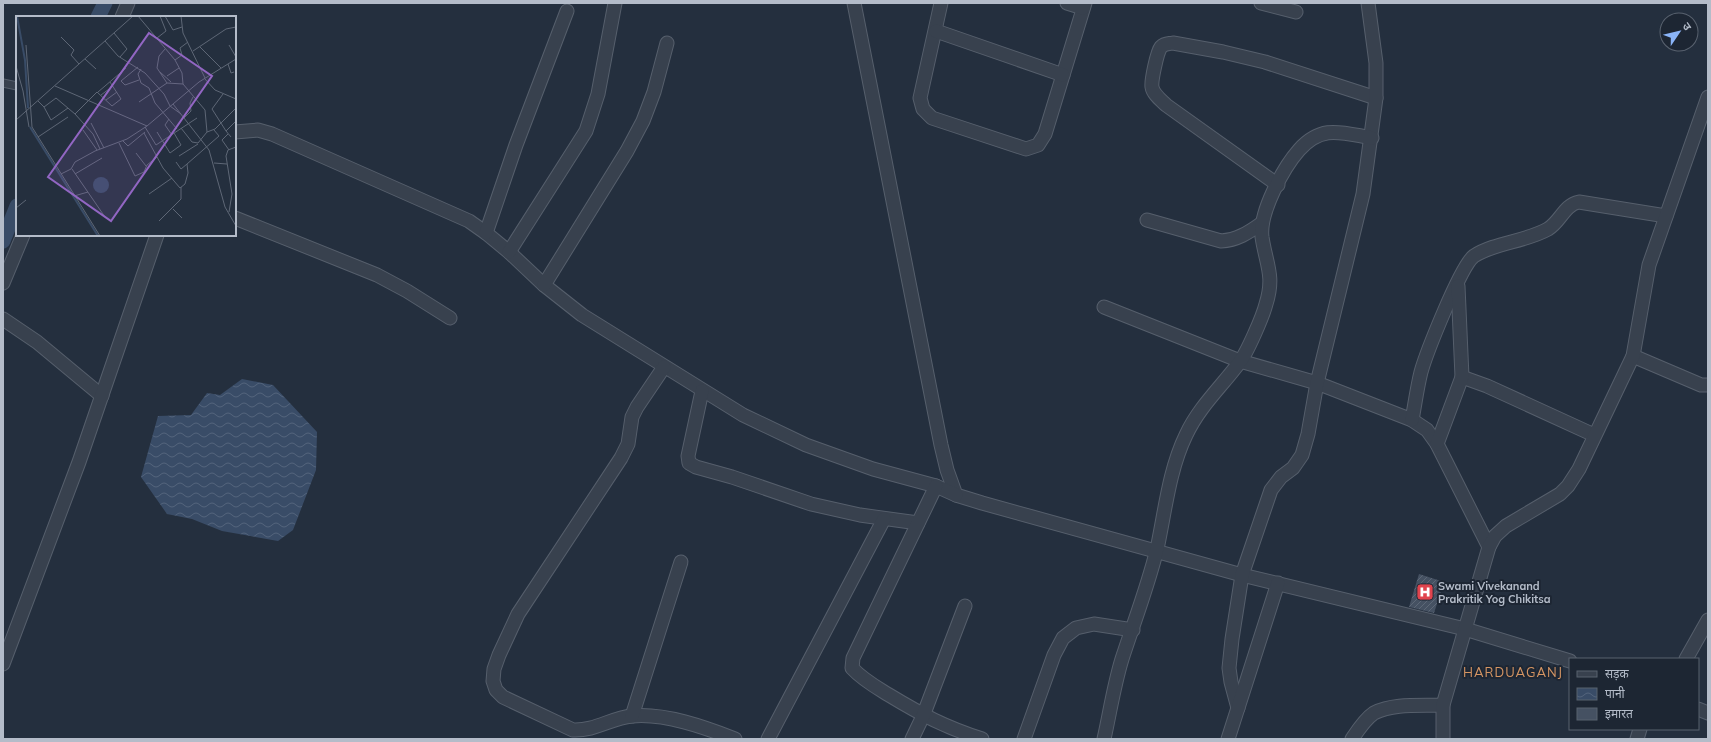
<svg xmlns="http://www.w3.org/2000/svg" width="1711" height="742" viewBox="0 0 1711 742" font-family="Mulish,'Noto Sans Devanagari',sans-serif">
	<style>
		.water { fill: url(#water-waves) }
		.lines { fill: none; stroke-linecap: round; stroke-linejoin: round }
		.canal { stroke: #394c67; stroke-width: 15 }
		.building { fill: url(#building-hatch) }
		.service-casing { stroke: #565f6c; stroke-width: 9 }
		.minor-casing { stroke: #565f6c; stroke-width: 15 }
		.service { stroke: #38414e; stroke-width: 7 }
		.minor { stroke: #38414e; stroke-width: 13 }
		.labels { text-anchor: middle; stroke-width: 4; stroke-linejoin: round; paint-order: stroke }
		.poi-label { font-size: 11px; font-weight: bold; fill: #b4bcc9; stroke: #1d2633; text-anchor: start }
		.quarter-label { font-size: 13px; letter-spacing: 1px; fill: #d59563; stroke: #1d2633 }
		.inset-river { fill: none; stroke: #394c67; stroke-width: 2 }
		.inset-road { fill: none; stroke: #5e6776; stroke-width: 1 }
		.view { fill: #9266c3; fill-opacity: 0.15; stroke: #9266c3; stroke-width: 2 }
		.inset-edge { fill: none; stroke: #b4bcc9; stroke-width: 2 }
	</style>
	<defs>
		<pattern id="water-waves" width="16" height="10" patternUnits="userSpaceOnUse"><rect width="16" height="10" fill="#394c67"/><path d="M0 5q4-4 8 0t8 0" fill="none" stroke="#53647b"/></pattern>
		<pattern id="building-hatch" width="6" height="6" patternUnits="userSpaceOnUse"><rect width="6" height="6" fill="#455162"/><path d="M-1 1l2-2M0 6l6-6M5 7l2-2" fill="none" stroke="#5d6877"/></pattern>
	</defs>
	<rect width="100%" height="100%" fill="#242f3e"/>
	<path class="water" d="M242,379l31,6 44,47 -1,38 -23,60 -15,11 -56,-10 -30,-12 -25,-5 -26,-37 17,-61 33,-1 16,-22 13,2z"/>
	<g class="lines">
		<g class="canal">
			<path d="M98,17l7,-14"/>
			<path d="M3,241l14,-35"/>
		</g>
	</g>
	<path class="building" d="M1419,574l25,8 -10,31 -25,-6z"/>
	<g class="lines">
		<g class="service-casing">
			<path id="service" d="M3,83l14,3"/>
		</g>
		<g class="minor-casing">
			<g id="minor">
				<path d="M854,3l87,442 6,25 9,25 26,8 260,72 223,54 105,32"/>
				<path d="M941,3l-21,95 3,11 9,9 94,31 12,-4 7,-11 40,-131"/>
				<path d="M1067,3l16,5"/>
				<path d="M1261,3l35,9"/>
				<path d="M122,17l6,-14"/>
				<path d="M936,31l127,44"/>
				<path d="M235,132l23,-2 14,4 197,87 17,12 23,19 35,33 38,30 161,100 63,30 67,24 63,17 20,9"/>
				<path d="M1278,185l-112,-80c-5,-5 -13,-11 -14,-18 -1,-6 5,-35 9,-40 4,-4 7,-3 12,-4l50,9 42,10 111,36"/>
				<path d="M235,218l142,57 30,16 43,27"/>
				<path d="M1147,220l74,21c16,-1 27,-8 41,-18"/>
				<path d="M486,233l30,-88 51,-134"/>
				<path d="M509,252l77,-121 12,-37 17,-91"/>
				<path d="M3,283l20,-48"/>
				<path d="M544,285l83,-134 16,-30 11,-29 13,-49"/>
				<path d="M1104,307l136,54 77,22 95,37 15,10 10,14 52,103"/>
				<path d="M3,319l34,23 65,54"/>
				<path d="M1633,356l68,29h7"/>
				<path d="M664,367l-27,40 -5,10 -4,27 -7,14 -103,156 -19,41 -5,14 -1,12 3,9 7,7 70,33c22,1 38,-12 59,-14 33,-3 72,11 103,23"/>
				<path d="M1462,377l25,9 107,49"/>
				<path d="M702,391l-14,65 1,7 7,4 36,10 79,27 49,11 58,8"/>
				<path d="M1412,420c3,-16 5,-32 9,-48 5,-18 40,-107 53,-116 22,-14 51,-14 74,-27 13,-8 16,-24 31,-27l87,14"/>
				<path d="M1437,444l25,-67 -4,-91"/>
				<path d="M936,486l-83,172 -1,10c11,12 24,19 37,27 33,20 56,32 93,44"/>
				<path d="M1686,659l22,-39"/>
				<path d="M3,664l76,-202 78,-227"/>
				<path d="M1238,708l-7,-26 -2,-14 3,-29 10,-64 29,-85 10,-13 12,-9 9,-13 6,-21 9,-51 46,-189 13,-96v-35l-8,-60"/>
				<path d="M1698,709l10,4"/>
				<path d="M632,716l49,-154"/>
				<path d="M768,739l116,-220"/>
				<path d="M912,739l11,-23 42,-110"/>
				<path d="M1024,739l30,-84 9,-17 13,-10 18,-4 39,6"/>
				<path d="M1104,739c6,-27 10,-54 18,-80 12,-37 26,-73 35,-110 8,-37 12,-79 29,-114 13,-28 35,-48 53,-72 8,-10 24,-47 27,-59 9,-28 0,-40 -4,-67 -3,-24 21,-69 37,-87 23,-26 43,-17 73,-12"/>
				<path d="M1228,739l50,-156"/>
				<path d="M1352,739c6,-9 13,-20 22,-26 20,-10 47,-7 69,-8"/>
				<path d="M1443,739v-34l46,-158 6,-11 11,-10 54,-32 8,-8 11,-17 54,-113 16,-91 59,-168"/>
				<path d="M1637,739l3,-10"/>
			</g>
		</g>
		<use href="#service" class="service"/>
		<use href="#minor" class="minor"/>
	</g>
	<defs>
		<g id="hospital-square" transform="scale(0.9)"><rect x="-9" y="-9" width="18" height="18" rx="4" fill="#e0444e" stroke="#1d2633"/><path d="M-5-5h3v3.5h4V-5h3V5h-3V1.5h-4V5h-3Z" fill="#fff"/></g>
	</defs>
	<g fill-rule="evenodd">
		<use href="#hospital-square" x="1425" y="592"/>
	</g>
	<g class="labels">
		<g class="poi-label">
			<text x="1438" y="590">Swami Vivekanand<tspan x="1438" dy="13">Prakritik Yog Chikitsa</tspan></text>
		</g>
		<g class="quarter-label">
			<text x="1513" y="677">HARDUAGANJ</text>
		</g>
	</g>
	<g transform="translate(16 16)">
		<rect width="220" height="220" fill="#242f3e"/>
		<path d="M77 169a8 8 0 1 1 16 0a8 8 0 1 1-16 0Z" fill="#394c67"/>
		<path class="inset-river" d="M1,0l8,44 3,48M14,111l68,109"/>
		<path class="inset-road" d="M122,0l37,44 7,13 1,11 22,26 2,22 -9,11 -6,-1 -11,-14M149,0l8,14 9,-3M165,0l2,17 22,45M98,17l13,16 -7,8M45,21l13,13 -3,5 8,9M141,22l9,-7 -6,-15M89,25l13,15 27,17 19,21 6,12 11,8M10,29l6,82 68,109M213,29l7,12M184,31l21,21M149,33l-6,7 -2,12 10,15M177,35l33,-22 10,-2M69,43l11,10M159,44l7,-5 -2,-7 8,-6M212,48l3,9 3,-1M0,50l7,25 6,36M122,51l-17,14 4,4 14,-5M125,53l-3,5 3,9 8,5 6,15 22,26M144,56l11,10M151,60l12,-8M188,62l11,12 21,9M39,70l92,40 52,-44 37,-23M82,76l28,-24M207,78l-11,15 14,22M85,79l12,-9M90,84l11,-8M22,85l6,6 12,-9 19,16M123,86l28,-19 16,1M157,88l36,46 16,57 11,19M28,91l7,13 17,-12M168,102l7,-7 -1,-8 3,-6M153,103l-4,6 7,10M0,104l117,-104M75,107l13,25M129,111l11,18 41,-27M67,114l14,20M141,116l13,21 11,-8 -7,-12M191,116l8,-3 21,-21M128,117l19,35 17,20 5,-4 3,-11 -1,-9 32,-28 -5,-6M212,118l-6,6 7,10M22,121l30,-20M215,121l-5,-6 10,-10M107,125l5,5 17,-14M103,127l16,33 9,-4 3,-7 10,-8M84,133l-7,-15 -18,-20 22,-22 15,14 9,-7 -11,-17M120,137l10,13M163,140l19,-12M160,146l5,7 6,-5M198,147l13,1M56,153l33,48M45,158l10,-5 4,-7 20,-11 32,-12 20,-13M59,158l27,-16M133,178l23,-16M58,180l14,-4M0,192l10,-8M157,193l9,9M213,196l3,-18 -6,-38 2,-6 8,-3M143,205l22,-22v-12"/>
		<path class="view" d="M133,17l63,43 -101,145 -63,-44z"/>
		<rect width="220" height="220" class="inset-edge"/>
	</g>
	<rect width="1711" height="742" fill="none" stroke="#b4bcc9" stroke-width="8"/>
	<rect x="1569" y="658" width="130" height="72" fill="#1d2633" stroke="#59626f"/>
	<rect x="1577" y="671" width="20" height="6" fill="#38414e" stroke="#59626f"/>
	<text x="1605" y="678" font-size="12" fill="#b4bcc9">सड़क</text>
	<rect x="1577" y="688" width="20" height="12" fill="url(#water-waves)" stroke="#59626f"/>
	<text x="1605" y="698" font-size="12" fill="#b4bcc9">पानी</text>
	<rect x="1577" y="708" width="20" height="12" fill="#455162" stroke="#59626f"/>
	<text x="1605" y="718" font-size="12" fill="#b4bcc9">इमारत</text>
	<g transform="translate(1679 32) rotate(55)"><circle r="19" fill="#1d2633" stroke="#59626f"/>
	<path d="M0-3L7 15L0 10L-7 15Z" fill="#8ab4f8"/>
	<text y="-6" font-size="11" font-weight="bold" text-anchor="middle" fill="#b4bcc9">उ</text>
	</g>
</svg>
